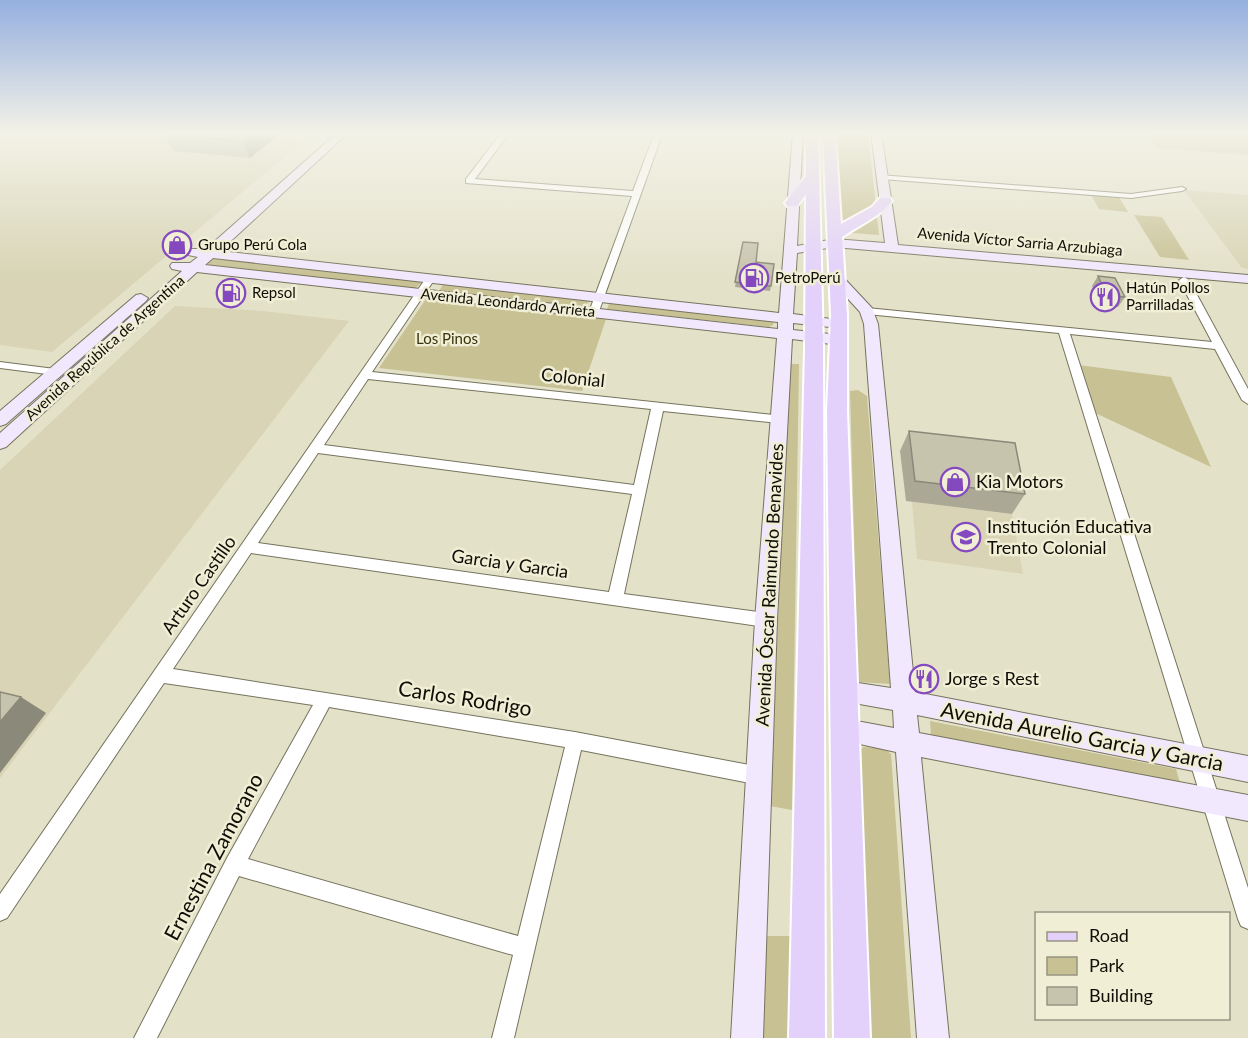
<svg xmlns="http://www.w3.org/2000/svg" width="1248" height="1038" viewBox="0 0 1248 1038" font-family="Lato,sans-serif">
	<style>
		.built { fill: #d8d4b5 }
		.green { fill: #c7c194 }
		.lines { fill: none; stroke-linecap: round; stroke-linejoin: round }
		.street-casing { stroke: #76735d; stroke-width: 2 }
		.secondary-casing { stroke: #76735d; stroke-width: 2 }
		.primary-casing { stroke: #fff; stroke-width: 4 }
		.street { fill: #fff; fill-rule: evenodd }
		.secondary { fill: #f1e8fd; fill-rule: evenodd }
		.primary { fill: #e3d1fb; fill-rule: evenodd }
		.wall { fill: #aba995 }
		.shaded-wall { fill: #8b8979 }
		.building { fill: #c7c4ad; stroke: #8b8979; stroke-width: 1.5 }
		.labels { text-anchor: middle; stroke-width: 5; stroke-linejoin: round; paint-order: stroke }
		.far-street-label { font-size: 15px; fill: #0f0e06; stroke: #f1eed6 }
		.far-poi-label { font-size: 15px; fill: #0f0e06; stroke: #f1eed6; text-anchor: start }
		.far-park-label { font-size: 15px; fill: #39330d; stroke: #f1eed6 }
		.street-label { font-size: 18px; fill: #0f0e06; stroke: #f1eed6 }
		.poi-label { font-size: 18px; fill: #0f0e06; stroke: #f1eed6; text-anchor: start }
		.near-street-label { font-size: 21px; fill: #0f0e06; stroke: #f1eed6 }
	</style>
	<rect width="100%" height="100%" fill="#e4e1c9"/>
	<g class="built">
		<path d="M0,132h314l-262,220 -52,-7z"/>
		<path d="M1184,190l64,5v74l-6,-1z"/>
		<path d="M175,306l88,5 86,10 -349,457v-308z"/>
		<path d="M912,502l100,12 11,60 -106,-15z"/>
	</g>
	<g class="green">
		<path d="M836,132h32l11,103 -27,-2 -12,-6z"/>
		<path d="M1144,132h104v23l-92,-7z"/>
		<path d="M1091,195l28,2 9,15 -29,-3z"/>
		<path d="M1134,215l28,2 27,43 -29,-3z"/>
		<path d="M212,258l205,22 4,3 -6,6 -214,-24z"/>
		<path d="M444,283l144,15 1,3 -3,5 -4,1 -143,-16z"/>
		<path d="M426,299l180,20 -24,72 -203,-23z"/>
		<path d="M610,301l164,20 -1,4 -4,2 -162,-18z"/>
		<path d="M789,364h10l-7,446 -22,-4z"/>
		<path d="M1078,365l93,12 40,90 -118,-55z"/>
		<path d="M858,390l9,6 23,288 -32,-2 -8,-291z"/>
		<path d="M930,721l246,48 4,14 -249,-47z"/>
		<path d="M863,747l21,1 7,6 20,284h-44l-9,-284z"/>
		<path d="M762,936h30l-1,102h-33z"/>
	</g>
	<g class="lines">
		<g class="street-casing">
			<g id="street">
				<path d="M502,132h8l-35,47 158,12 22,-59h8l-65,182h-8l-1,-2 43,-116 -166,-13v-4z"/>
				<path d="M879,175l252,19 51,-7 4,2 -4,2 -51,7 -249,-19h-3z"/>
				<path d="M429,277l5,3 -62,92 411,44 2,3 -6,4 -116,-12 -39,183 142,19 5,2 3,5 -3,5 -5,2 -515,-74 -78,116 402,63 185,35 6,3 3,6 -3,6 -6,3 -179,-35 -67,288h-22l21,-83 -274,-79 -82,162h-23l93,-180 86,-153 -149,-22 -157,235 -7,3v-27l426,-616zM368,379l283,30 -17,76 -310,-40zM318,453l314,41 -23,98 -351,-49zM329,707l236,40 -47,189 -270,-77z"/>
				<path d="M1184,277l5,3 59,109v15l-6,-4 -27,-51 -145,-15 178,554v41l-7,-3 -3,-7 -179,-586 -192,-19 -5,-3 5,-3 345,34 -33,-62z"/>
				<path d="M0,362l55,7 6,3 -6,3 -55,-7z"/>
			</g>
		</g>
		<g class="secondary-casing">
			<g id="secondary">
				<path d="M338,132h11l-129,119 559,62 14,-181h10l-6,114 37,-7 51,4 -14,-111h10l17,113 350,30v8l-414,-36 -37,6 -4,61 46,6 7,4 -7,4 -46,-5v7l46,5 8,5 -8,5 -47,-6 -15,281 -14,418h-32l24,-418 22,-282 -580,-66 -191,175 -6,2v-16l182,-162 -10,-2 -2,-3 2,-3h18l8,-6 -10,-2 -2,-3 2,-3h18zM213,258l565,64v7l-573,-64z"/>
				<path d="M837,275l5,1 30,32 6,16 37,368 333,64v26l-331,-67 2,18 329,62v26l-327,-64 28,281h-32l-21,-286 -59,-13 -3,-8 3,-8 9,-4 48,9 -1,-18 -56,-10 -4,-8 4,-8 8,-3 46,7 -27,-364 -4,-12 -30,-33z"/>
				<path d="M141,294l7,4 -2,3 -140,123 -6,2v-15l136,-116z"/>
			</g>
		</g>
		<g class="primary-casing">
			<g id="primary">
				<path d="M806,132h12l5,216 2,690h-36l16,-690 1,-154 -9,12h-10l-2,-3 21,-27z"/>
				<path d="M823,132h12l6,92 31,-17 8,-9h10l2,3c-12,16 -33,24 -50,36l5,78v96l23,627h-36l-7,-627 4,-96z"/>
			</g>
		</g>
		<use href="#street" class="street"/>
		<use href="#secondary" class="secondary"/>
		<use href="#primary" class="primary"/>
	</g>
	<g class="wall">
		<path d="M283,132l-33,26 -77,-7 -8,-17z"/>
		<path d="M743,242l13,20 18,2 -4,27 -35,-4z"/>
		<path d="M1098,276l27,21 -7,10 -17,-1 -9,-20z"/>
		<path d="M909,431l116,63 -13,20 -106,-13 -6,-50z"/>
	</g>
	<g class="shaded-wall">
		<path d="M255,132h28l-33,26 -7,-17z"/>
		<path d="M21,697l25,16 -46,60v-51z"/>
	</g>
	<g class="building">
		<path d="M167,132h88l-12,9 -78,-7z"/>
		<path d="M743,242l15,1 -2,19 18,2 -3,22 -36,-4z"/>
		<path d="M1098,276l17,2 10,19 -18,-2z"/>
		<path d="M909,431l106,12 10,51 -110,-13z"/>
		<path d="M0,692l21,5 -21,25z"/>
	</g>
	<linearGradient id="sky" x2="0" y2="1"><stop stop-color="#95afdf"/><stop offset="0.48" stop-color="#f3f2e7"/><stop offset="1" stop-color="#f3f2e7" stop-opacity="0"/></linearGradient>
	<rect width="1248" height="277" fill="url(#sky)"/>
	<defs>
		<g id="shop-ring" transform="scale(1.5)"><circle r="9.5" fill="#f1eed6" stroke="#8449bf" stroke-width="1.5"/><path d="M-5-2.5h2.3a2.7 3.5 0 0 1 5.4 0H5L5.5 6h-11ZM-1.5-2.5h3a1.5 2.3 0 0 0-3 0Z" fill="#8449bf"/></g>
		<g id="fuel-ring" transform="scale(1.5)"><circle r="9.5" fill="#f1eed6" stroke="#8449bf" stroke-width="1.5"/><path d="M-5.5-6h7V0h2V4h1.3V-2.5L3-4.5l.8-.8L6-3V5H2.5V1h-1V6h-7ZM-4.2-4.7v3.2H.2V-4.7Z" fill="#8449bf"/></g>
		<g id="restaurant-ring" transform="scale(1.5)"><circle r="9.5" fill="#f1eed6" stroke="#8449bf" stroke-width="1.5"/><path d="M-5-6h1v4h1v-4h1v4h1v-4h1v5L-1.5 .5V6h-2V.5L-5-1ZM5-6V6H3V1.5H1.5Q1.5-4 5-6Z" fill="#8449bf"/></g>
		<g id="school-ring" transform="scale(1.5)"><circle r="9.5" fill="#f1eed6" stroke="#8449bf" stroke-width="1.5"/><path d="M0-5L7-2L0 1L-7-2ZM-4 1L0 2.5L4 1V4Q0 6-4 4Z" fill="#8449bf"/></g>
	</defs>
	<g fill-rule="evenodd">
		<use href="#shop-ring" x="177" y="245"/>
		<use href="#fuel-ring" x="754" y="278"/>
		<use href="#fuel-ring" x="231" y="293"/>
		<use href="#restaurant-ring" x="1105" y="297"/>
		<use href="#shop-ring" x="955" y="482"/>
		<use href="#school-ring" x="966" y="537"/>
		<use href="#restaurant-ring" x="924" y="679"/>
	</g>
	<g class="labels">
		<g class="far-street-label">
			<text transform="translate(1020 242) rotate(5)" y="5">Avenida Víctor Sarria Arzubiaga</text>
			<text transform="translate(508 303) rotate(6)" y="5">Avenida Leondardo Arrieta</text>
			<text transform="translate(105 348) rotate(-42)" y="5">Avenida República de Argentina</text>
		</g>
		<g class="far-poi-label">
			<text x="198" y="250">Grupo Perú Cola</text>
			<text x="775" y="283">PetroPerú</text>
			<text x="1126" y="293">Hatún Pollos<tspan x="1126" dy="17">Parrilladas</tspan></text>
			<text x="252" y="298">Repsol</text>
		</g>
		<g class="far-park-label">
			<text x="447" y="344">Los Pinos</text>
		</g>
		<g class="street-label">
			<text transform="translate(573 378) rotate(6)" y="6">Colonial</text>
			<text transform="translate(510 564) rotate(8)" y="6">Garcia y Garcia</text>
			<text transform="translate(199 585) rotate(-55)" y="6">Arturo Castillo</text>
			<text transform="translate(770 585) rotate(-87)" y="6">Avenida Óscar Raimundo Benavides</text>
		</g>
		<g class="poi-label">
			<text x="976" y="488">Kia Motors</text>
			<text x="987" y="533">Institución Educativa<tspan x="987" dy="21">Trento Colonial</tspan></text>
			<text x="945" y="685">Jorge s Rest</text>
		</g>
		<g class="near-street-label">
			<text transform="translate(465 699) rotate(9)" y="7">Carlos Rodrigo</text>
			<text transform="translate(1082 737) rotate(11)" y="7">Avenida Aurelio Garcia y Garcia</text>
			<text transform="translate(214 857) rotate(-62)" y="7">Ernestina Zamorano</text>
		</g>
	</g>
	<rect x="1035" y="912" width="195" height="108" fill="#f1eed6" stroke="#979483" stroke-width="1.5"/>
	<rect x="1047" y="932" width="30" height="9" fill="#e3d1fb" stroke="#979483" stroke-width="1.5"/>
	<text x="1089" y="942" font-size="18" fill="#0f0e06">Road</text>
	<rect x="1047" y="957" width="30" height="18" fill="#c7c194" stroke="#979483" stroke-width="1.5"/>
	<text x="1089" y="972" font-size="18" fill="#0f0e06">Park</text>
	<rect x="1047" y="987" width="30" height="18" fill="#c7c4ad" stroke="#979483" stroke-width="1.5"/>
	<text x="1089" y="1002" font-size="18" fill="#0f0e06">Building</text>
</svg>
